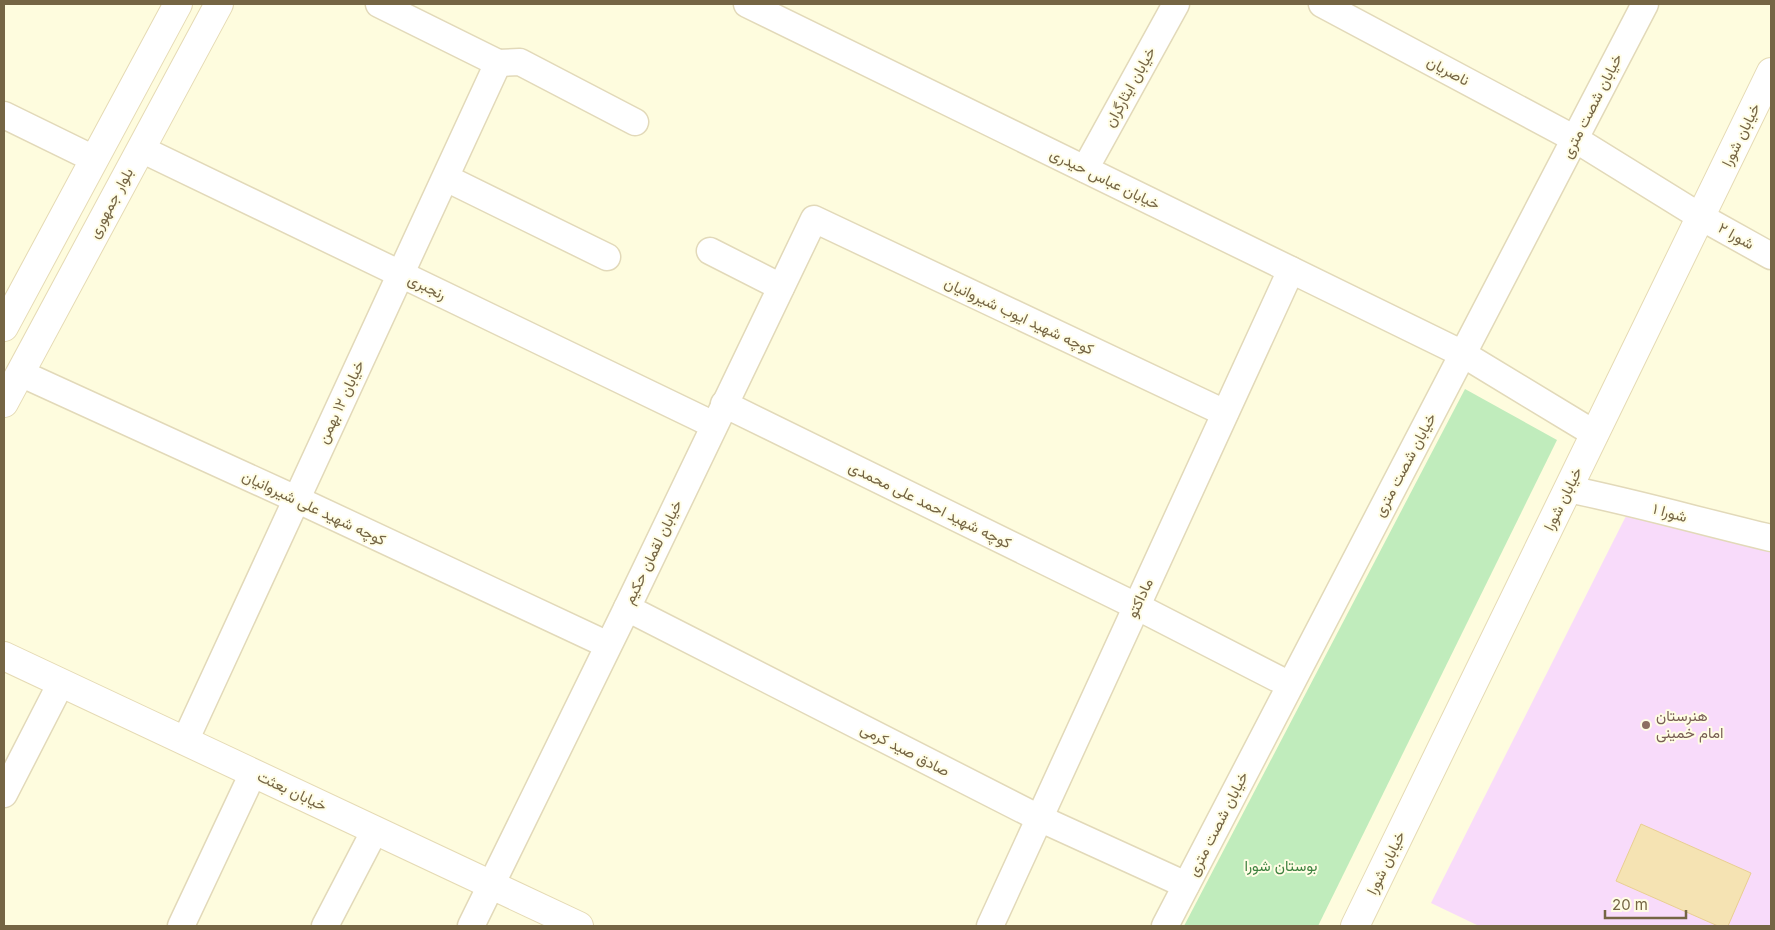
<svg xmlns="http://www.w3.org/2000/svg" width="1775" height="930" viewBox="0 0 1775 930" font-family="Inter,Vazirmatn,sans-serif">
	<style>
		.education { fill: #f8dbfa }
		.green { fill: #c0ecbc }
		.building { fill: #f5e3b3; stroke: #e9cf92 }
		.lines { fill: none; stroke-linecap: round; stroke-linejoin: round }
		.street-casing { stroke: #e2d9b9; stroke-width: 29 }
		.secondary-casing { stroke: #e5dab4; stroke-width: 30 }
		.street { stroke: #fff; stroke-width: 26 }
		.secondary { stroke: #fff; stroke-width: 28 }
		.education-dot { fill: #8d6e63; stroke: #fffde5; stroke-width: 2 }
		.labels { text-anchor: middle; stroke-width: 4; stroke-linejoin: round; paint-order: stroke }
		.street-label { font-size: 15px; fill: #756544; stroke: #fffde5 }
		.education-label { font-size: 15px; fill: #785e54; stroke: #fffde5; text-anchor: start }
		.park-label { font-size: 15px; fill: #3e8240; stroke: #fffde5 }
	</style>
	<rect width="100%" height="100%" fill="#fefcde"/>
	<path class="education" d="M1628,512l143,34v380h-292l-48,-23z"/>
	<path class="green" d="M1465,389l92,51 -239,486h-134z"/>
	<path class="building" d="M1641,824l110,49 -23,53h-10l-102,-45z"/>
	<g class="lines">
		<g class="street-casing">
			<g id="street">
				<path d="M379,4l119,59"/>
				<path d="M747,4l716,350 132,80"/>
				<path d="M1322,4l253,135 126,78 70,39"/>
				<path d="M498,63l22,-1 115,60"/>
				<path d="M4,115l90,44"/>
				<path d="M141,149l573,276"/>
				<path d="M1085,169l91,-165"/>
				<path d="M446,178l161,79"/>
				<path d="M710,251l71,36"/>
				<path d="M20,373l276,126 312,146"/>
				<path d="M724,404l412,202 154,79"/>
				<path d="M1568,489c69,14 135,33 203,49"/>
				<path d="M627,608l412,210 147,67"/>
				<path d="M185,741l313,-678"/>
				<path d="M4,794l57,-111"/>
				<path d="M181,926l72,-153"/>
				<path d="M325,926l50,-96"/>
				<path d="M471,926l156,-318 187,-389 411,194"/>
				<path d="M990,926l301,-656"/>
				<path d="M1165,926l480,-922"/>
			</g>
		</g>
		<g class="secondary-casing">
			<g id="secondary">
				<path d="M4,327l174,-323"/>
				<path d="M4,403l215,-399"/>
				<path d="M4,656l575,270"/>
				<path d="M1355,926l416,-854"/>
			</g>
		</g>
		<use href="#street" class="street"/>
		<use href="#secondary" class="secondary"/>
	</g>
	<circle class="education-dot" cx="1646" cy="725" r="5"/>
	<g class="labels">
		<g class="street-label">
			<text transform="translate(1448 71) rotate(28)" y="5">ناصریان</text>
			<text transform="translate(1130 87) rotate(-61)" y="5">خیابان ایثارگران</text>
			<text transform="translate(1592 106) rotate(-63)" y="5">خیابان شصت متری</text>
			<text transform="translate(1741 135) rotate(-64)" y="5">خیابان شورا</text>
			<text transform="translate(1105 179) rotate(26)" y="5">خیابان عباس حیدری</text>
			<text transform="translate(111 203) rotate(-62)" y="5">بلوار جمهوری</text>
			<text transform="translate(1736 236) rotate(29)" y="5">شورا ۲</text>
			<text transform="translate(427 287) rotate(26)" y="5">رنجبری</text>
			<text transform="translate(1019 316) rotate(25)" y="5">کوچه شهید ایوب شیروانیان</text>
			<text transform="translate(341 402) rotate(-65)" y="5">خیابان ۱۲ بهمن</text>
			<text transform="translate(1405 465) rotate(-62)" y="5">خیابان شصت متری</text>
			<text transform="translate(1563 499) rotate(-64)" y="5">خیابان شورا</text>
			<text transform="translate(930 505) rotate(26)" y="5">کوچه شهید احمد علی محمدی</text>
			<text transform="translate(314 508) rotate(25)" y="5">کوچه شهید علی شیروانیان</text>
			<text transform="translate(1670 513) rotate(15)" y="5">شورا ۱</text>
			<text transform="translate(653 552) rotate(-64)" y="5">خیابان لقمان حکیم</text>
			<text transform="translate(1140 598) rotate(-65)" y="5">ماداکتو</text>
			<text transform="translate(905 750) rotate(27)" y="5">صادق صید کرمی</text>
			<text transform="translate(292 791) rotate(25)" y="5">خیابان بعثت</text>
			<text transform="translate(1218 824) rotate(-63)" y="5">خیابان شصت متری</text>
			<text transform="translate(1386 863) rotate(-64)" y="5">خیابان شورا</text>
		</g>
		<g class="education-label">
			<text x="1656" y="721">هنرستان<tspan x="1656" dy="17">امام خمینی</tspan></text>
		</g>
		<g class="park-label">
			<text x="1281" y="871">بوستان شورا</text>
		</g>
	</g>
	<rect width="1775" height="930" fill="none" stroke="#756544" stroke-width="10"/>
	<path d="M1605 910v8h81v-8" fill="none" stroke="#756544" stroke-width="2.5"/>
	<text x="1612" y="910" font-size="15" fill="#756544" stroke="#fffde5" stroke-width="4" paint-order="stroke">20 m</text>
</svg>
